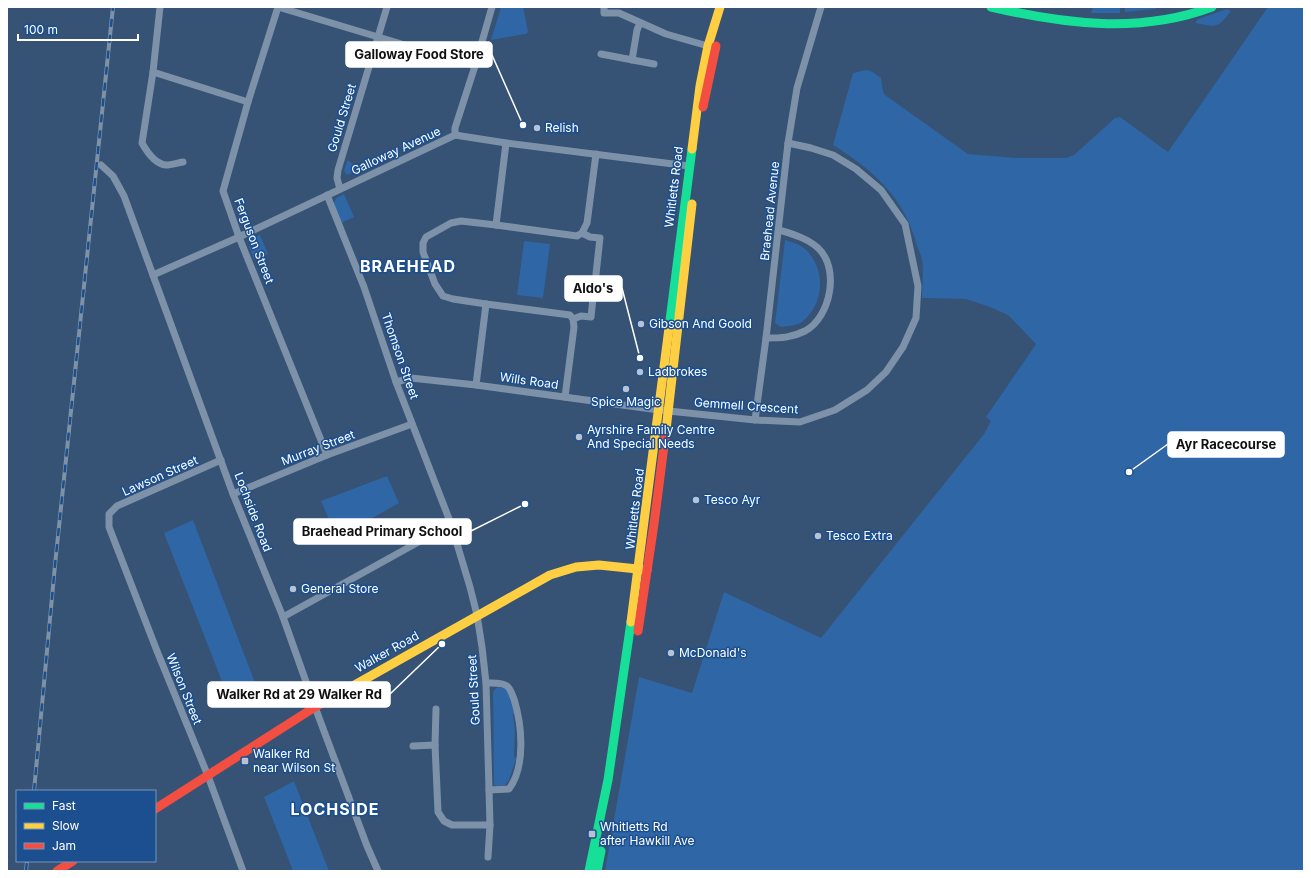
<svg xmlns="http://www.w3.org/2000/svg" width="1311" height="878" viewBox="0 0 1311 878" font-family="Inter,sans-serif">
	<style>
		.green { fill: #2f66a5 }
		.lines { fill: none; stroke-linecap: round; stroke-linejoin: round }
		.street { stroke: #7d92a8; stroke-width: 7 }
		.fast { stroke: #16e098; stroke-width: 9 }
		.slow { stroke: #ffcf43; stroke-width: 9 }
		.jam { stroke: #f24e42; stroke-width: 9 }
		.rail-casing { stroke: #7e92a7; stroke-width: 4 }
		.rail { stroke: #1b4f8f; stroke-width: 2.5; stroke-dasharray: 8; stroke-linecap: butt }
		.poi-dot { fill: #b9c2ce; stroke: #1b4f8f; stroke-width: 1.5 }
		.labels { text-anchor: middle; stroke-width: 3; stroke-linejoin: round; paint-order: stroke }
		.street-label { font-size: 12px; fill: #fff; stroke: #1b4f8f }
		.poi-label { font-size: 12px; fill: #fff; stroke: #1b4f8f; text-anchor: start }
		.district-label { font-size: 16px; font-weight: bold; letter-spacing: 1px; fill: #fff; stroke: #1b4f8f }
		.leader { fill: none; stroke: #fff; stroke-width: 1.5 }
		.callout-dot { fill: #fff; stroke: #1b4f8f; stroke-width: 1.5 }
		.callout { fill: #fff; stroke: #fff; stroke-width: 1.5 }
		.callout-label { font-size: 13px; text-anchor: middle; font-weight: bold; fill: #111 }
	</style>
	<rect width="100%" height="100%" fill="#365274"/>
	<g class="green">
		<path d="M501,7h22l5,25 -2,2 -35,6z"/>
		<path d="M1093,7h27v6h-29z"/>
		<path d="M1125,7h29l2,2 -31,3z"/>
		<path d="M1268,7h36v864h-699l34,-194 53,16 32,-101 97,46 163,-204 7,-13 -5,-4 50,-73 -28,-29 -18,-8 -24,-8 -44,-1c0,-13 2,-25 0,-38 -1,-5 -3,-9 -5,-14 -12,-48 -44,-76 -84,-101l20,-72c15,-4 15,-5 28,5l2,14 2,3 83,59 48,4h50l8,-3 41,-37 5,-1 48,35z"/>
		<path d="M1227,9l4,2c-13,18 -15,16 -36,12l3,-4z"/>
		<path d="M347,161h2l10,8v1l-12,5 -3,-4z"/>
		<path d="M344,194l10,23 -13,6 -8,-17 3,-8z"/>
		<path d="M260,235l8,19 -14,5 -5,-13 3,-8z"/>
		<path d="M785,240c6,2 15,4 20,9 21,19 20,55 -3,73 -6,4 -14,4 -21,5l-6,-4z"/>
		<path d="M524,241l26,3 -7,54 -26,-3z"/>
		<path d="M387,476l12,27 -62,35 -16,-37z"/>
		<path d="M193,520l64,168 -29,9 -64,-164z"/>
		<path d="M498,687l9,2 8,22 -2,4 2,16 -1,25 2,3 -7,21 -4,5 -9,1 -2,-1 -1,-93 2,-3z"/>
		<path d="M294,781l35,90h-36l-29,-74z"/>
	</g>
	<g class="lines">
		<g class="street">
			<path d="M160,7l-7,65 -11,71c5,9 13,21 24,22 5,0 11,-2 17,-3"/>
			<path d="M278,7l-30,95 -25,89 16,46 88,218"/>
			<path d="M278,7l197,59"/>
			<path d="M604,7v6h15l47,21 42,12"/>
			<path d="M601,54l53,10"/>
			<path d="M632,60l5,-30 3,-7"/>
			<path d="M153,72l95,30"/>
			<path d="M455,135v-7l20,-62 17,-59"/>
			<path d="M101,165l12,11 11,20 109,298 50,123 32,90 52,139 11,25"/>
			<path d="M340,189l-3,-11 1,-8 49,-163"/>
			<path d="M327,195l37,92 32,95 55,142 19,63 7,28 5,32 4,36 4,142 -2,32"/>
			<path d="M496,225l81,11 5,-3 5,-10 9,-69"/>
			<path d="M582,233l8,4 10,1 -4,36"/>
			<path d="M153,275l86,-38 216,-102 51,8 183,23"/>
			<path d="M486,304l84,11 3,4 1,8 -9,70"/>
			<path d="M573,319l8,-3 10,1 4,-38"/>
			<path d="M766,338c15,0 25,0 39,-7 26,-14 35,-63 13,-83 -11,-10 -26,-14 -39,-18"/>
			<path d="M396,382l15,-4 65,7 183,25 96,10 45,2 35,-12 32,-20 19,-18 17,-25 13,-29 2,-32 -13,-62 -24,-34 -25,-21 -23,-14 -22,-7 -23,-5"/>
			<path d="M476,385l10,-81 -33,-5 -10,-3 -8,-12 -12,-32v-9l3,-6 25,-14 10,-2 35,4 10,-82"/>
			<path d="M755,420l11,-82 22,-195 9,-55 24,-81"/>
			<path d="M221,460l-104,46 -8,8v13l48,124 51,125 35,95"/>
			<path d="M233,494l94,-39 85,-31"/>
			<path d="M283,617l168,-93"/>
			<path d="M486,683c6,0 16,-1 21,3 4,3 5,9 7,13 8,26 12,67 -5,90l-20,1"/>
			<path d="M436,709l-1,36 3,67 6,9 8,4h38"/>
			<path d="M413,746l22,-1"/>
		</g>
		<g class="fast">
			<path d="M991,7c73,17 149,27 221,0"/>
			<path d="M669,328l23,-179"/>
			<path d="M589,871l19,-91 23,-158"/>
			<path d="M597,871l4,-20"/>
		</g>
		<g class="slow">
			<path d="M692,149l8,-63 8,-40 12,-39"/>
			<path d="M666,430l26,-226"/>
			<path d="M631,622l38,-294"/>
			<path d="M344,691l206,-116 26,-8 23,-2 48,5"/>
		</g>
		<g class="jam">
			<path d="M703,107l13,-61"/>
			<path d="M638,631l16,-107 12,-94"/>
			<path d="M155,809l160,-102 29,-16"/>
			<path d="M57,871l16,-10"/>
		</g>
		<g class="rail-casing">
			<g id="rail">
				<path d="M34,791l21,-226 58,-558"/>
				<path d="M26,871l1,-10"/>
			</g>
		</g>
		<use href="#rail" class="rail"/>
	</g>
	<g class="poi-dot">
		<circle cx="537" cy="128" r="4"/>
		<circle cx="641" cy="324" r="4"/>
		<circle cx="640" cy="372" r="4"/>
		<circle cx="626" cy="389" r="4"/>
		<circle cx="579" cy="437" r="4"/>
		<circle cx="696" cy="500" r="4"/>
		<circle cx="818" cy="536" r="4"/>
		<circle cx="293" cy="589" r="4"/>
		<circle cx="671" cy="653" r="4"/>
		<rect x="241" y="757" width="8" height="8" rx="2"/>
		<rect x="588" y="830" width="8" height="8" rx="2"/>
	</g>
	<g class="labels">
		<g class="street-label">
			<text transform="translate(342 118) rotate(-73)" y="4">Gould Street</text>
			<text transform="translate(396 151) rotate(-25)" y="4">Galloway Avenue</text>
			<text transform="translate(674 187) rotate(-83)" y="4">Whitletts Road</text>
			<text transform="translate(770 211) rotate(-84)" y="4">Braehead Avenue</text>
			<text transform="translate(254 241) rotate(69)" y="4">Ferguson Street</text>
			<text transform="translate(400 356) rotate(71)" y="4">Thomson Street</text>
			<text transform="translate(529 381) rotate(8)" y="4">Wills Road</text>
			<text transform="translate(746 406) rotate(4)" y="4">Gemmell Crescent</text>
			<text transform="translate(318 448) rotate(-21)" y="4">Murray Street</text>
			<text transform="translate(160 476) rotate(-24)" y="4">Lawson Street</text>
			<text transform="translate(635 509) rotate(-83)" y="4">Whitletts Road</text>
			<text transform="translate(253 512) rotate(69)" y="4">Lochside Road</text>
			<text transform="translate(387 652) rotate(-29)" y="4">Walker Road</text>
			<text transform="translate(184 689) rotate(68)" y="4">Wilson Street</text>
			<text transform="translate(474 690) rotate(-93)" y="4">Gould Street</text>
		</g>
		<g class="poi-label">
			<text x="545" y="132">Relish</text>
			<text x="649" y="328">Gibson And Goold</text>
			<text x="648" y="376">Ladbrokes</text>
			<text x="626" y="406" text-anchor="middle">Spice Magic</text>
			<text x="587" y="434">Ayrshire Family Centre<tspan x="587" dy="14">And Special Needs</tspan></text>
			<text x="704" y="504">Tesco Ayr</text>
			<text x="826" y="540">Tesco Extra</text>
			<text x="301" y="593">General Store</text>
			<text x="679" y="657">McDonald's</text>
			<text x="253" y="758">Walker Rd<tspan x="253" dy="14">near Wilson St</tspan></text>
			<text x="600" y="831">Whitletts Rd<tspan x="600" dy="14">after Hawkill Ave</tspan></text>
		</g>
		<g class="district-label">
			<text x="408" y="272">BRAEHEAD</text>
			<text x="335" y="815">LOCHSIDE</text>
		</g>
	</g>
	<path class="leader" d="M523 125L492 55M640 358L622 288M1129 472L1168 444M525 504L471 531M442 644L390 694"/>
	<g class="callout-dot">
		<circle cx="523" cy="125" r="4"/>
		<circle cx="640" cy="358" r="4"/>
		<circle cx="1129" cy="472" r="4"/>
		<circle cx="525" cy="504" r="4"/>
		<circle cx="442" cy="644" r="4"/>
	</g>
	<g class="callout">
		<rect x="346" y="42" width="146" height="25" rx="4"/>
		<rect x="565" y="276" width="57" height="25" rx="4"/>
		<rect x="1168" y="432" width="116" height="25" rx="4"/>
		<rect x="294" y="519" width="177" height="25" rx="4"/>
		<rect x="208" y="682" width="182" height="25" rx="4"/>
	</g>
	<g class="callout-label">
		<text x="419" y="59">Galloway Food Store</text>
		<text x="593" y="293">Aldo's</text>
		<text x="1226" y="449">Ayr Racecourse</text>
		<text x="382" y="536">Braehead Primary School</text>
		<text x="299" y="699">Walker Rd at 29 Walker Rd</text>
	</g>
	<rect width="1311" height="878" fill="none" stroke="#ffffff" stroke-width="16"/>
	<rect x="16" y="790" width="140" height="72" fill="#1b4f8f" stroke="#7695bc"/>
	<rect x="24" y="803" width="20" height="6" fill="#16e098" stroke="#7695bc"/>
	<text x="52" y="810" font-size="12" fill="#ffffff">Fast</text>
	<rect x="24" y="823" width="20" height="6" fill="#ffcf43" stroke="#7695bc"/>
	<text x="52" y="830" font-size="12" fill="#ffffff">Slow</text>
	<rect x="24" y="843" width="20" height="6" fill="#f24e42" stroke="#7695bc"/>
	<text x="52" y="850" font-size="12" fill="#ffffff">Jam</text>
	<path d="M18 34v6h120v-6" fill="none" stroke="#ffffff" stroke-width="2"/>
	<text x="24" y="34" font-size="12" fill="#ffffff" stroke="#1b4f8f" stroke-width="3" paint-order="stroke">100 m</text>
</svg>
